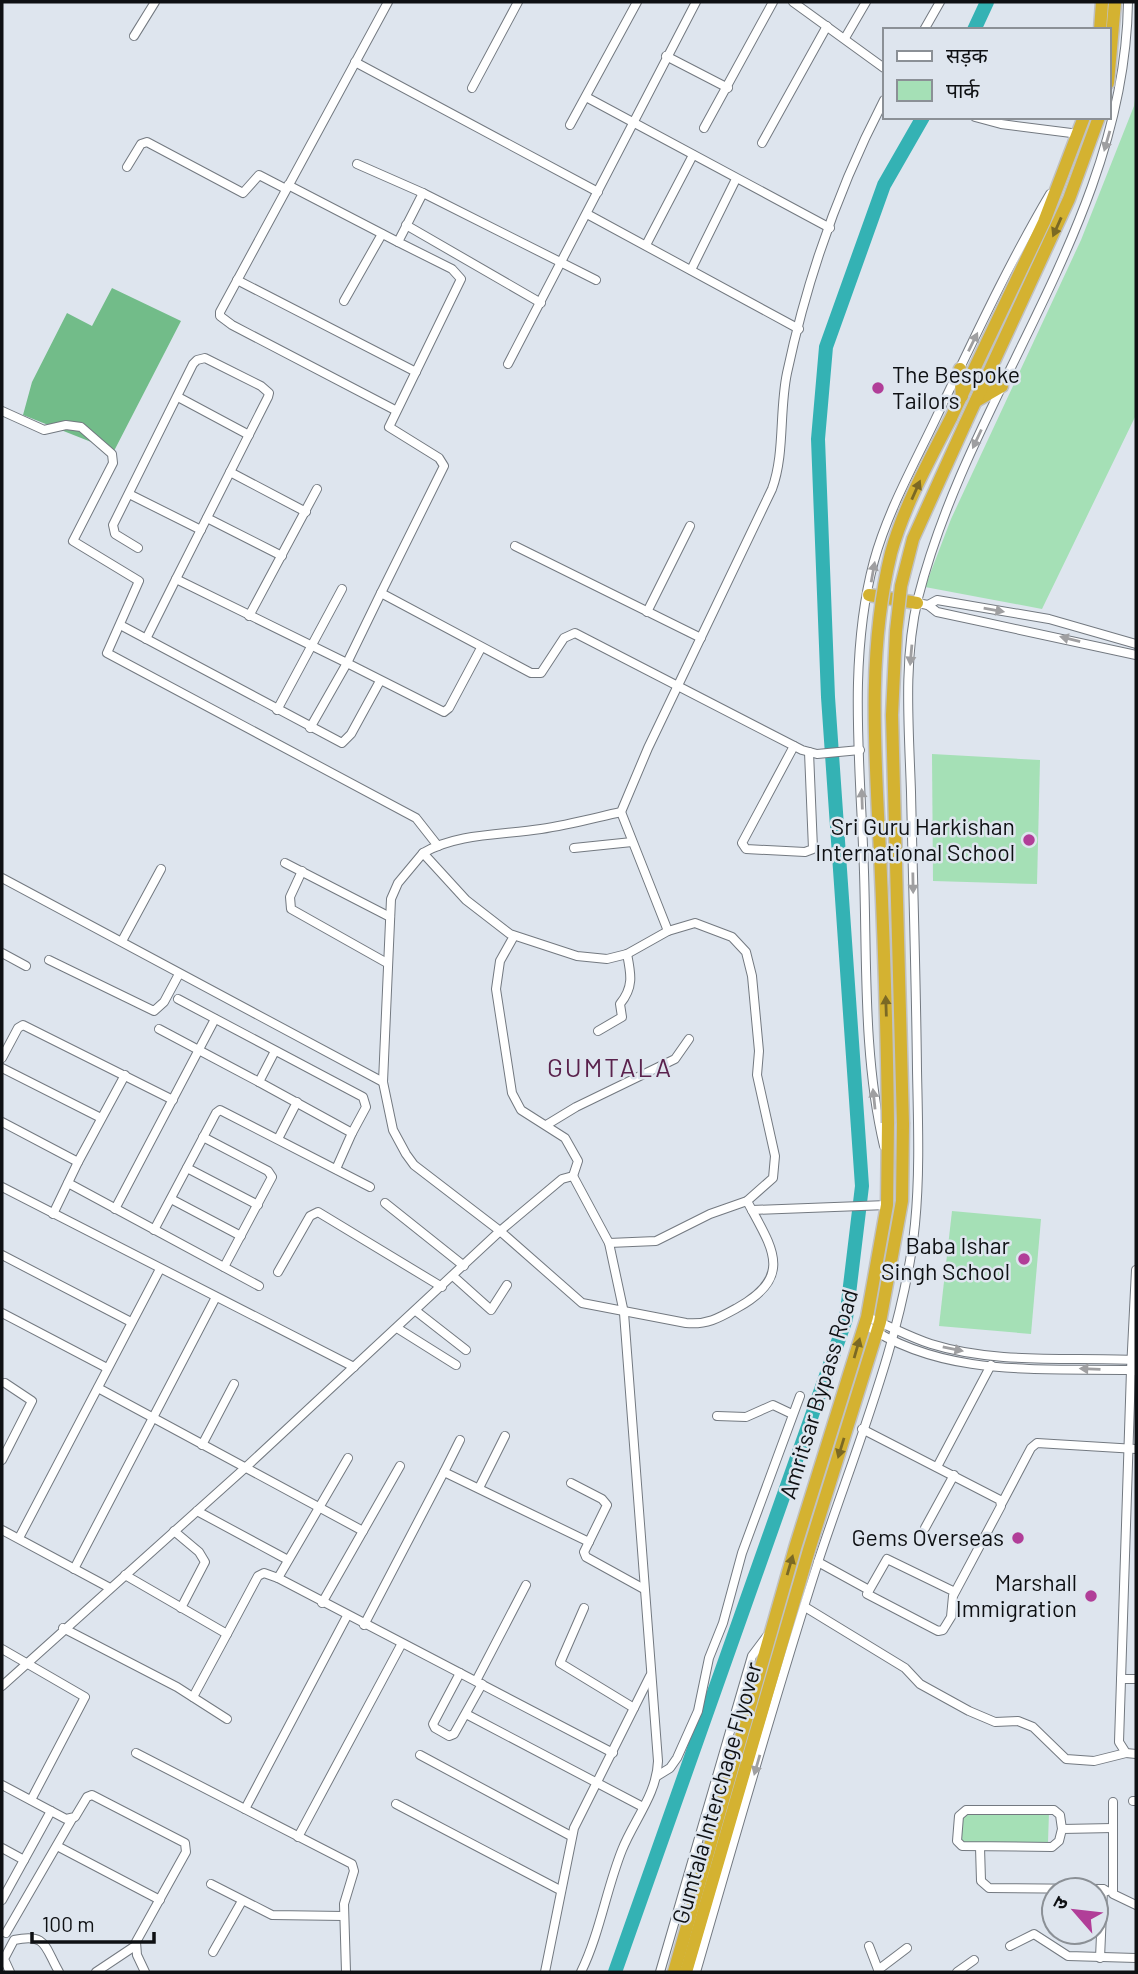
<svg xmlns="http://www.w3.org/2000/svg" width="1138" height="1974" viewBox="0 0 1138 1974" font-family="Barlow,'Noto Sans Devanagari',sans-serif">
	<style>
		.green { fill: #a5e0b6 }
		.forest { fill: #72bc89 }
		.lines { fill: none; stroke-linecap: round; stroke-linejoin: round }
		.river { stroke: #34b2b4; stroke-width: 14 }
		.minor-casing { stroke: #737980; stroke-width: 10 }
		.highway-casing { stroke: #c0c1c2; stroke-width: 15 }
		.minor { stroke: #fff; stroke-width: 8 }
		.highway { stroke: #d4b231; stroke-width: 12 }
		.highway-bridge-casing { stroke: #c0c1c2; stroke-width: 15; stroke-linecap: butt }
		.highway-bridge { stroke: #d4b231; stroke-width: 12 }
		.oneway { fill: #9f9fa1 }
		.oneway2 { fill: #7b6924 }
		.poi-dot { fill: #b13e98; stroke: #dee5ee; stroke-width: 2.5 }
		.labels { text-anchor: middle; stroke-width: 5; stroke-linejoin: round; paint-order: stroke }
		.poi-label { font-size: 23px; fill: #0e1013; stroke: #dee5ee; text-anchor: end }
		.street-label { font-size: 23px; fill: #0e1013; stroke: #dee5ee }
		.quarter-label { font-size: 26px; letter-spacing: 2px; fill: #5a224d; stroke: #dee5ee }
	</style>
	<rect width="100%" height="100%" fill="#dee5ee"/>
	<g class="green">
		<path d="M1136,92v323l-94,194 -117,-22 26,-68 130,-279 53,-134z"/>
		<path d="M932,754l108,6 -3,124 -104,-3z"/>
		<path d="M952,1211l89,8 -10,115 -92,-8z"/>
		<path d="M1049,1812l-1,30 -90,1 3,-30z"/>
	</g>
	<path class="forest" d="M112,288l69,33 -67,130 -91,-36 9,-33 35,-69 25,13z"/>
	<g class="lines">
		<g class="river">
			<path d="M974,30l13,-28"/>
			<path d="M615,1972l231,-653 16,-133 -34,-489 -10,-258 8,-92 58,-162 39,-68"/>
		</g>
		<g class="minor-casing">
			<g id="minor">
				<path d="M388,2l-168,310v4l12,9 163,85"/>
				<path d="M793,2l91,66"/>
				<path d="M924,30l16,-28"/>
				<path d="M134,36l21,-34"/>
				<path d="M845,38l21,-36"/>
				<path d="M666,56l62,32"/>
				<path d="M355,62l243,130"/>
				<path d="M472,88l46,-86"/>
				<path d="M586,97l244,131"/>
				<path d="M975,117l26,7 78,10"/>
				<path d="M570,125l67,-123"/>
				<path d="M704,128l69,-126"/>
				<path d="M762,143l65,-117"/>
				<path d="M357,164l66,29"/>
				<path d="M127,167l14,-23 6,-2 96,51 16,-18 27,14"/>
				<path d="M288,185l110,57"/>
				<path d="M587,214l212,115"/>
				<path d="M406,225l135,78"/>
				<path d="M646,245l47,-90"/>
				<path d="M691,270l45,-91"/>
				<path d="M237,280l179,92"/>
				<path d="M344,301l38,-67"/>
				<path d="M508,364l188,-362"/>
				<path d="M178,397l71,38"/>
				<path d="M2,411l42,19 22,-5 15,2 31,27 1,9 -40,78 66,40 -32,72 309,165 22,28"/>
				<path d="M230,472l76,40"/>
				<path d="M129,494l72,36"/>
				<path d="M207,518l75,38"/>
				<path d="M515,546l186,92"/>
				<path d="M138,548l-23,-14 -2,-9 80,-161 4,-4 8,-2 56,28 8,7 -1,4 -92,182 171,84 34,-70 150,80h10l23,-35 11,-5 227,117 15,4 43,-4"/>
				<path d="M381,593l63,-127 -5,-8 -50,-31 72,-148 -9,-10 -54,-27 25,-49 173,87"/>
				<path d="M917,603l11,2 9,7 199,43"/>
				<path d="M928,605l9,-5 112,19 87,25"/>
				<path d="M647,612l43,-86"/>
				<path d="M249,616l68,-127"/>
				<path d="M124,627l218,116 9,-9 29,-53"/>
				<path d="M146,639l30,-60"/>
				<path d="M277,710l65,-121"/>
				<path d="M310,728l37,-65 97,49 5,-4 32,-60"/>
				<path d="M794,746l-52,97 4,6 59,3 8,-3 -4,-97"/>
				<path d="M621,812l47,119"/>
				<path d="M574,848l58,-6"/>
				<path d="M423,853l-25,30 -7,16 -8,183 10,48 13,24 8,11 86,66 82,72 104,20c21,2 33,-5 51,-15 58,-32 35,-60 10,-107"/>
				<path d="M285,863l105,54"/>
				<path d="M302,871l-12,26 1,12 96,54"/>
				<path d="M2,878l381,204"/>
				<path d="M514,936l-14,25 -4,28 16,104 9,17 44,28 13,23 -5,15"/>
				<path d="M122,941l39,-72"/>
				<path d="M2,953l24,13"/>
				<path d="M49,960l105,51 10,-9 15,-28"/>
				<path d="M178,999l185,98 3,10 -14,26"/>
				<path d="M159,1029l100,53"/>
				<path d="M598,1031l24,-14 -2,-13c14,-17 11,-30 7,-50"/>
				<path d="M275,1051l-16,31 93,51 -16,36"/>
				<path d="M2,1058l16,-30 5,-3 150,75"/>
				<path d="M2,1068l99,50"/>
				<path d="M2,1122l76,40 47,-87"/>
				<path d="M548,1124l28,-17 99,-48 14,-20"/>
				<path d="M203,1137l65,34 4,6 -48,90"/>
				<path d="M278,1139l19,-37"/>
				<path d="M884,1146c-21,-89 -17,-183 -20,-274 -3,-101 -17,-211 10,-311 14,-51 41,-98 63,-145 36,-75 71,-151 113,-222"/>
				<path d="M187,1168l71,37"/>
				<path d="M68,1183l191,103"/>
				<path d="M2,1187l352,180"/>
				<path d="M171,1199l70,37"/>
				<path d="M385,1203l79,63"/>
				<path d="M115,1209l100,-190"/>
				<path d="M752,1210l135,-5"/>
				<path d="M53,1214l25,-52"/>
				<path d="M154,1230l62,-117 4,-3 150,77"/>
				<path d="M2,1255l129,67"/>
				<path d="M278,1272l32,-56 8,-4 124,75"/>
				<path d="M453,1276l38,34 16,-25"/>
				<path d="M416,1311l50,39"/>
				<path d="M2,1313l105,55"/>
				<path d="M867,1317c21,8 42,20 64,27 64,20 136,13 202,16"/>
				<path d="M864,1324c79,54 176,44 267,46l5,-100"/>
				<path d="M397,1328l59,37"/>
				<path d="M1136,1371l-5,-1 -12,372 7,11 10,1"/>
				<path d="M98,1388l265,143"/>
				<path d="M717,1416l29,1 27,-12 19,9"/>
				<path d="M862,1429l138,71 1,6 -48,90 -2,21 -8,13 -5,1 -71,-37 20,-35 68,33"/>
				<path d="M202,1445l32,-61"/>
				<path d="M348,1458l-70,120 335,175"/>
				<path d="M2,1460l30,-59 -27,-18"/>
				<path d="M937,1467l54,-102"/>
				<path d="M444,1472l16,-32"/>
				<path d="M571,1483l31,16 5,6 -23,47 2,5 58,32"/>
				<path d="M479,1488l26,-52"/>
				<path d="M1002,1503l29,-55 6,-5 99,6"/>
				<path d="M197,1511l91,49"/>
				<path d="M925,1528l29,-53"/>
				<path d="M2,1530l108,58"/>
				<path d="M174,1531l25,21 6,10 -24,46"/>
				<path d="M19,1538l141,-269"/>
				<path d="M818,1562l51,28"/>
				<path d="M74,1569l142,-272"/>
				<path d="M125,1575l102,59 31,-58 6,-3 14,5"/>
				<path d="M322,1603l78,-137"/>
				<path d="M805,1607l100,61 15,16 49,27 26,11 23,-1 15,6 33,32 28,2 32,-8"/>
				<path d="M584,1608l-24,55 74,45"/>
				<path d="M364,1625l80,-153 145,70"/>
				<path d="M63,1628l114,59 50,32"/>
				<path d="M2,1649l83,48 -54,103"/>
				<path d="M460,1673l-27,51 2,4 14,8 5,-2 28,-50"/>
				<path d="M1121,1679h15"/>
				<path d="M476,1681l50,-96"/>
				<path d="M2,1686l243,-218 255,-237 62,-52 11,-3 36,67 47,-2 54,-27 37,-13 26,-23 2,-22 -18,-81 2,-24 -7,-75 -6,-24 -14,-15 -37,-14 -27,8 -41,23 -20,5 -30,-3 -67,-22 -44,-34 -43,-47c34,-20 80,-18 118,-24 27,-4 53,-11 80,-17l27,-64 124,-259c13,-35 7,-78 15,-116 20,-94 53,-188 97,-273"/>
				<path d="M193,1697l34,-63"/>
				<path d="M466,1714l177,93"/>
				<path d="M136,1753l216,111 2,7 -10,33 2,68"/>
				<path d="M420,1755l151,81"/>
				<path d="M657,1776l13,-8 7,-10 21,-47 11,-53 14,-35 19,-70 58,-157"/>
				<path d="M2,1785l64,34 9,-2 12,-20 5,-2 93,48 1,9 -50,90 1,13 8,17"/>
				<path d="M1133,1801h3"/>
				<path d="M1113,1802v92l23,11"/>
				<path d="M396,1804l164,86"/>
				<path d="M245,1809l102,-193"/>
				<path d="M1062,1829l-2,-14 -6,-5h-88l-7,6 -2,25 5,5 90,1 7,-6 3,-12 51,-1"/>
				<path d="M298,1837l103,-192"/>
				<path d="M57,1846l103,54"/>
				<path d="M980,1847l1,34 8,7 114,1"/>
				<path d="M2,1848l22,12"/>
				<path d="M211,1884l61,31 72,1"/>
				<path d="M2,1900l49,-89"/>
				<path d="M6,1933l66,-114"/>
				<path d="M869,1946l10,26"/>
				<path d="M1010,1946l24,-12 34,22 68,2"/>
				<path d="M213,1952l29,-51"/>
				<path d="M1100,1958l3,-69 4,2"/>
				<path d="M878,1970l29,-22"/>
				<path d="M10,1972l-6,-13 10,-19c33,-7 30,6 45,32"/>
				<path d="M96,1972l39,-26"/>
				<path d="M545,1972l29,-144 76,-152"/>
				<path d="M581,1972c19,-39 25,-82 41,-122 12,-30 35,-56 36,-89l-34,-448 -15,-70"/>
				<path d="M660,1972l92,-316 15,-20"/>
				<path d="M696,1972c40,-138 79,-276 123,-413 35,-106 85,-225 96,-335 5,-51 3,-103 2,-154 -1,-93 -4,-185 -6,-278 -2,-63 -8,-132 7,-194 52,-206 207,-377 210,-596"/>
				<path d="M957,1972l17,-12"/>
			</g>
		</g>
		<g class="highway-casing">
			<g id="highway">
				<path d="M1100,30l2,-28"/>
				<path d="M1108,83l7,-81"/>
				<path d="M960,369l2,27"/>
				<path d="M976,401l26,-15"/>
				<path d="M951,418l93,-196 40,-105"/>
				<path d="M965,424l104,-225 30,-82"/>
				<path d="M869,595l48,8"/>
				<path d="M674,1972l121,-424 72,-231 20,-112 1,-82"/>
				<path d="M686,1972l123,-422 71,-228 22,-121 1,-77"/>
			</g>
		</g>
		<use href="#minor" class="minor"/>
		<use href="#highway" class="highway"/>
		<g class="highway-bridge-casing">
			<g id="highway-bridge">
				<path d="M888,1123c-1,-90 -4,-180 -8,-270 -5,-99 -13,-202 11,-300 13,-47 38,-92 60,-135"/>
				<path d="M903,1124l-11,-409 4,-84 5,-45 12,-47 52,-115"/>
			</g>
		</g>
		<use href="#highway-bridge" class="highway-bridge"/>
	</g>
	<defs><path id="oneway-solid" d="M-6-.8H1V-3.2L6.5 0L1 3.2V.8H-6Z" transform="scale(1.75)"/></defs>
	<g class="oneway">
		<use href="#oneway-solid" transform="translate(1107 141) rotate(106)"/>
		<use href="#oneway-solid" transform="translate(973 342) rotate(-64)"/>
		<use href="#oneway-solid" transform="translate(977 439) rotate(115)"/>
		<use href="#oneway-solid" transform="translate(873 572) rotate(-80)"/>
		<use href="#oneway-solid" transform="translate(994 610) rotate(10)"/>
		<use href="#oneway-solid" transform="translate(1070 639) rotate(-166)"/>
		<use href="#oneway-solid" transform="translate(911 655) rotate(95)"/>
		<use href="#oneway-solid" transform="translate(862 799) rotate(-92)"/>
		<use href="#oneway-solid" transform="translate(913 883) rotate(89)"/>
		<use href="#oneway-solid" transform="translate(874 1099) rotate(-96)"/>
		<use href="#oneway-solid" transform="translate(953 1349) rotate(12)"/>
		<use href="#oneway-solid" transform="translate(1090 1369) rotate(-178)"/>
		<use href="#oneway-solid" transform="translate(757 1765) rotate(106)"/>
	</g>
	<g class="oneway2">
		<use href="#oneway-solid" transform="translate(1057 227) rotate(114)"/>
		<use href="#oneway-solid" transform="translate(916 490) rotate(-66)"/>
		<use href="#oneway-solid" transform="translate(886 1006) rotate(-92)"/>
		<use href="#oneway-solid" transform="translate(857 1348) rotate(-74)"/>
		<use href="#oneway-solid" transform="translate(841 1448) rotate(107)"/>
		<use href="#oneway-solid" transform="translate(790 1565) rotate(-74)"/>
	</g>
	<g class="poi-dot">
		<circle cx="878" cy="388" r="7"/>
		<circle cx="1029" cy="840" r="7"/>
		<circle cx="1024" cy="1259" r="7"/>
		<circle cx="1018" cy="1538" r="7"/>
		<circle cx="1091" cy="1596" r="7"/>
	</g>
	<g class="labels">
		<g class="poi-label">
			<text x="892" y="383" text-anchor="start">The Bespoke<tspan x="892" dy="26">Tailors</tspan></text>
			<text x="1015" y="835">Sri Guru Harkishan<tspan x="1015" dy="26">International School</tspan></text>
			<text x="1010" y="1254">Baba Ishar<tspan x="1010" dy="26">Singh School</tspan></text>
			<text x="1004" y="1546">Gems Overseas</text>
			<text x="1077" y="1591">Marshall<tspan x="1077" dy="26">Immigration</tspan></text>
		</g>
		<g class="street-label">
			<text transform="translate(819 1394) rotate(-73)" y="8">Amritsar Bypass Road</text>
			<text transform="translate(717 1793) rotate(-74)" y="8">Gumtala Interchage Flyover</text>
		</g>
		<g class="quarter-label">
			<text x="610" y="1077">GUMTALA</text>
		</g>
	</g>
	<rect width="1138" height="1974" fill="none" stroke="#0e1013" stroke-width="7"/>
	<rect x="883" y="28" width="228" height="91" fill="#dee5ee" stroke="#8b9096" stroke-width="2"/>
	<rect x="897" y="51" width="35" height="10" fill="#ffffff" stroke="#8b9096" stroke-width="2"/>
	<text x="946" y="63" font-size="21" fill="#0e1013">सड़क</text>
	<rect x="897" y="80" width="35" height="21" fill="#a5e0b6" stroke="#8b9096" stroke-width="2"/>
	<text x="946" y="98" font-size="21" fill="#0e1013">पार्क</text>
	<g transform="translate(1075 1911) rotate(298)"><circle r="33" fill="#dee5ee" stroke="#8b9096" stroke-width="2"/>
	<path d="M0-5L12 26L0 18L-12 26Z" fill="#b13e98"/>
	<text y="-10" font-size="19" font-weight="bold" text-anchor="middle" fill="#0e1013">उ</text>
	</g>
	<path d="M32 1932v10h122v-10" fill="none" stroke="#0e1013" stroke-width="3.5"/>
	<text x="42" y="1932" font-size="21" fill="#0e1013" stroke="#dee5ee" stroke-width="5" paint-order="stroke">100 m</text>
</svg>
